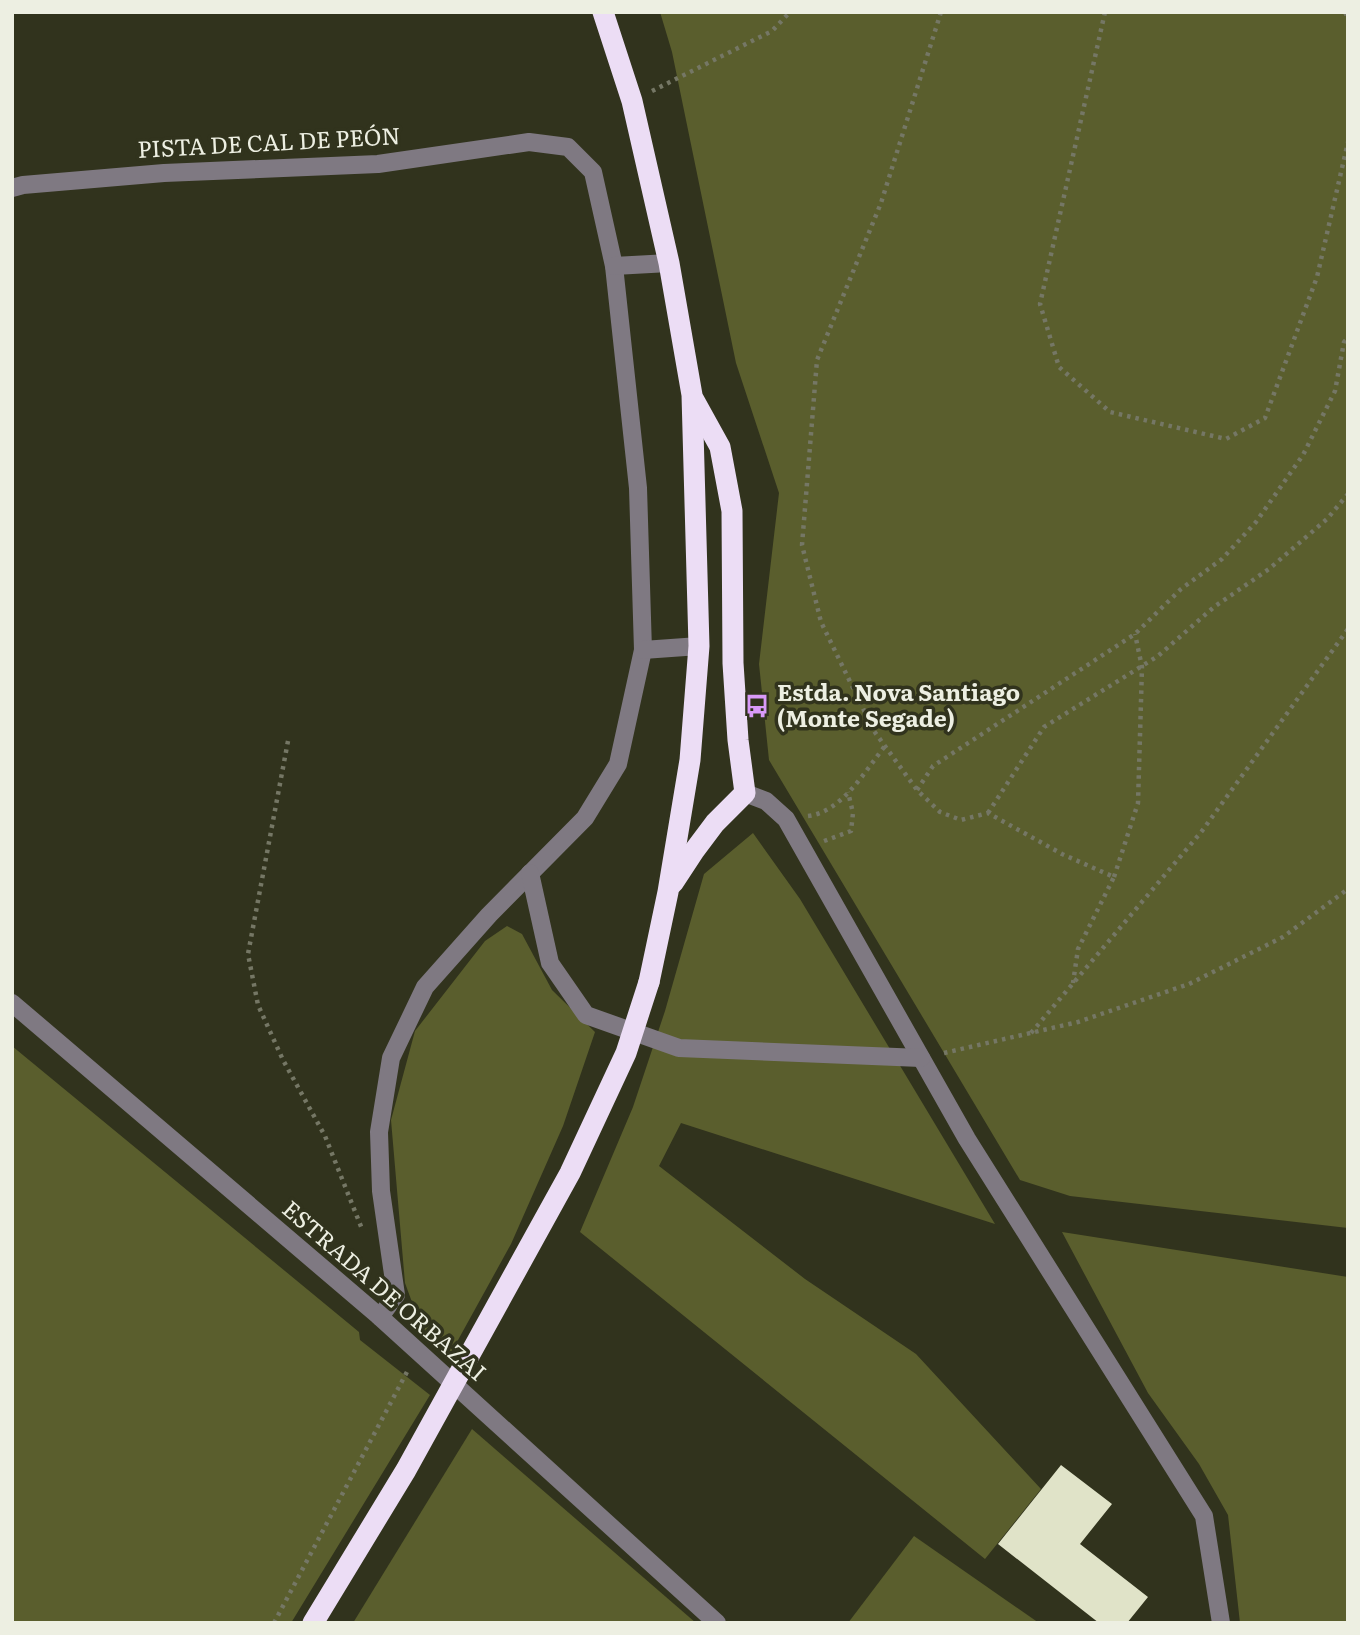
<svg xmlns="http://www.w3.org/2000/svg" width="1360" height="1635" viewBox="0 0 1360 1635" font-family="Literata,serif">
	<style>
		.green { fill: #5a5e2d }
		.building { fill: #e0e3c8 }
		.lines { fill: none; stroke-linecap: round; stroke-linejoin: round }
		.path { stroke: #757765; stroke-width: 4.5; stroke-dasharray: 3.5 5; stroke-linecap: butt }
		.minor { stroke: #7f7982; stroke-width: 18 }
		.highway { stroke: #ecddf5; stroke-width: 21 }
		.highway-bridge { stroke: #ecddf5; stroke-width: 21 }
		.labels { text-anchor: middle; stroke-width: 7; stroke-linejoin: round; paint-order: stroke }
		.street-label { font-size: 23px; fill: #edefe2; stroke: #31331d }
		.poi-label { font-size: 23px; font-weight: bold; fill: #edefe2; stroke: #31331d; text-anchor: start }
	</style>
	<rect width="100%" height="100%" fill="#31331d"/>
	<g class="green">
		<path d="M660,12h688v1216l-278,-32 -50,-16 -251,-420 -10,-96 20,-171 -43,-130 -64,-311z"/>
		<path d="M753,833l47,66 195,325 -314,-101 -22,43 146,113 111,75 125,135 -56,70 -405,-327 53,-125 32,-96 39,-137z"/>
		<path d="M507,926l15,8 30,56 43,42 -32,94 -52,118 -64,116 -27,-36 -15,-41 -14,-163 24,-89 70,-90z"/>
		<path d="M12,1046l347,286 1,8 70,55 -139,228h-279z"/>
		<path d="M1062,1232l286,45v346h-108l-12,-108 -29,-51 -51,-71z"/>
		<path d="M472,1429l224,194h-343z"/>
		<path d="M914,1536l125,87h-191z"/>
	</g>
	<path class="building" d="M1061,1465l51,39 -32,40 68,53 -21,26h-28l-101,-79z"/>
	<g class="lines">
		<g class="path">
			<path d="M941,12l-60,191 -64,157 -15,185 19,77 53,109 43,59 23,22 21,8 27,-7 74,41 52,23 -36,72 -5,34"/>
			<path d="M1105,12l-65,292 19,63 51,45 116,27 39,-21 52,-141 31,-135"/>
			<path d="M1345,12l3,6"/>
			<path d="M652,91l120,-60 18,-19"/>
			<path d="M288,741l-40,213 10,51 25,55 42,76 37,93"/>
			<path d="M917,790l16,-24 202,-132 46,-45 41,-30 34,-37 47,-67 32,-64 9,-49 4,-4"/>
			<path d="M988,813l56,-86 114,-71 56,-49 55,-38 58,-50 21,-25"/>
			<path d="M808,816c34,-4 57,-45 77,-70"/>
			<path d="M824,841l27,-10 2,-18 -5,-21"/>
			<path d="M1114,877l24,-74 4,-136 -7,-33"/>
			<path d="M1031,1033l171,-202 146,-202"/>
			<path d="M944,1053l134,-31 111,-38 94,-47 65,-48"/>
			<path d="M274,1623l134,-253"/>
		</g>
		<g class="minor">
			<path d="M12,188l11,-3 141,-12 214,-9 151,-22 39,5 25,25 21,94 24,222 5,162 -25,114 -33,54 -96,97 -64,72 -34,71 -12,74 2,59 15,104 -16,22"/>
			<path d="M614,266l55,-3"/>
			<path d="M643,650l56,-4"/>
			<path d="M745,793l21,8 20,18 181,320 237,377 17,107"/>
			<path d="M530,873l20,90 36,52 93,33 242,10"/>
			<path d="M12,1003l368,314 337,306"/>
		</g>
		<g class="highway">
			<path d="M603,12l29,89 37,162 23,132 7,251 -9,114 -22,132 -19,90"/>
			<path d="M673,883l21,-32 21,-28 30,-30 -7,-53 -5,-77 -1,-152 -12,-64 -26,-47"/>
		</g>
		<path class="highway-bridge" d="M313,1623l93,-153 164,-297 56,-120 23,-71"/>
	</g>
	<defs>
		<g id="bus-bare" transform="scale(1.89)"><path d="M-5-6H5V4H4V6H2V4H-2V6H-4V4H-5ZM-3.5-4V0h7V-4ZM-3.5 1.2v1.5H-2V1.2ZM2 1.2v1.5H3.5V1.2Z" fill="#d99af8" stroke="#31331d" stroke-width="2.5" paint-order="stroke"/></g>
	</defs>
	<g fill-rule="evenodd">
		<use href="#bus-bare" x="757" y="706"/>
	</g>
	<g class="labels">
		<g class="street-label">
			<text transform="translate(269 143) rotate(-3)" y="8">PISTA DE CAL DE PEÓN</text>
			<text transform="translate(384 1291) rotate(41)" y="8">ESTRADA DE ORBAZAI</text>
		</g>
		<g class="poi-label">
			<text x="777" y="701">Estda. Nova Santiago<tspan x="777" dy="26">(Monte Segade)</tspan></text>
		</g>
	</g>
	<rect width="1360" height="1635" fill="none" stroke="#edefe2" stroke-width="28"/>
</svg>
